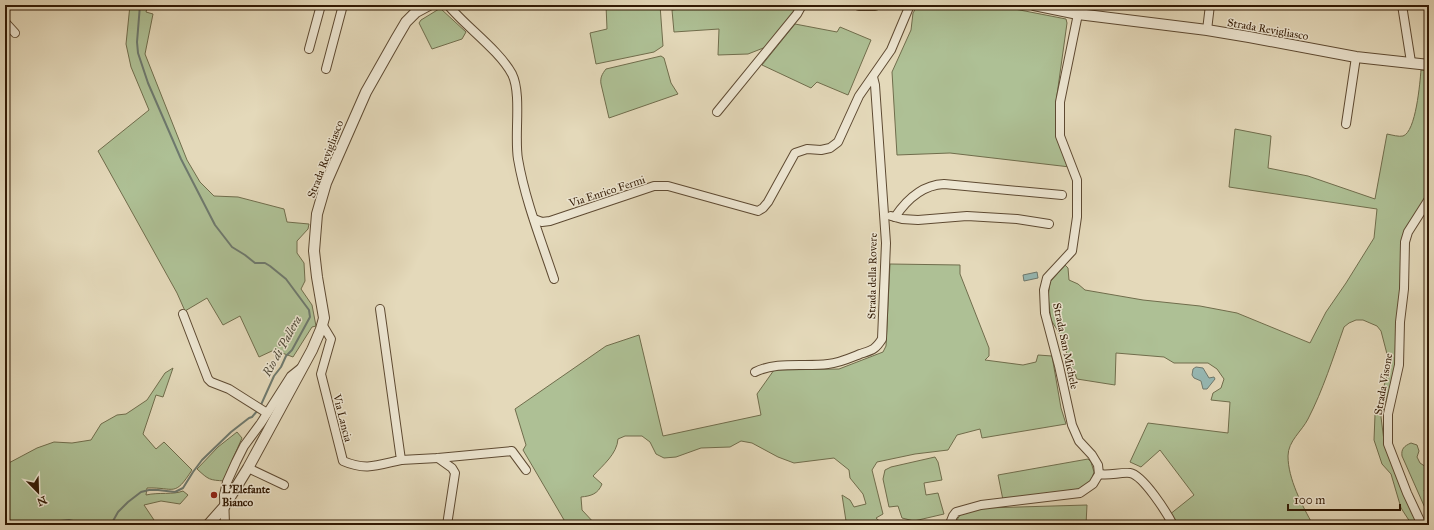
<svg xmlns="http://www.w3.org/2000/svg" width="1434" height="530" viewBox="0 0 1434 530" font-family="'IM FELL Great Primer',serif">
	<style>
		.green { fill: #aec095; stroke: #706d4c }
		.water { fill: #96b9b5; stroke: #6e796e }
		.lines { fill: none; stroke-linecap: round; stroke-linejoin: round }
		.stream { stroke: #6e796e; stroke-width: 2 }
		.minor-casing { stroke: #5e4a32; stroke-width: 10 }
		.tertiary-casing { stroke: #5e4a32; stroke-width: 12 }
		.minor { stroke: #ede6d2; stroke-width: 8 }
		.tertiary { stroke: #ede6d2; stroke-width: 10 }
		.poi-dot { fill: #8f2418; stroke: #ede6d2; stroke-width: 1.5 }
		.labels { text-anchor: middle; stroke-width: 3; stroke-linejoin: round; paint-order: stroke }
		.street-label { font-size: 11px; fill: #321a04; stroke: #ede6d2 }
		.poi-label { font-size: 11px; font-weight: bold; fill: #321a04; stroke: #ede6d2; text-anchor: start }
		.water-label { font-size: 12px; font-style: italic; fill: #504a39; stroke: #ede6d2 }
	</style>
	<rect width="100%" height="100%" fill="#e4d9ba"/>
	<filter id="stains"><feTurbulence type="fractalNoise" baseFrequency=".005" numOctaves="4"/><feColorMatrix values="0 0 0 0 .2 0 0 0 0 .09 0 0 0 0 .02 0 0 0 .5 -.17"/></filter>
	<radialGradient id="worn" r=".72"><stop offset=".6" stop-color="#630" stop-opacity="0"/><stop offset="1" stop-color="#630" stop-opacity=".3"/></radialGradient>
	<g class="green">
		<path d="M130,5h18l-2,7 7,2 -8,40 42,106 13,22 14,14 24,1 46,12 3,13 22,2 -1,5 -11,12v12l7,10 1,18 -4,8 11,16 4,21 -4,1 -19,30 -19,-7 -15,7 -19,-41 -17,9 -16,-27 -22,13 -8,-18 -79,-142 51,-41 -18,-43 -5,-23z"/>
		<path d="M606,5h54l3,41 -9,6 -58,12 -6,-31 17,-4z"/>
		<path d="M718,5h79l1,2 -32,40 -18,7 -30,1 1,-26 -45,3 -2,-22z"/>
		<path d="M921,5h73l72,14 1,4 -11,79 14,65 -120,-14 -53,2 -5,-83 19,-42 2,-17 3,-5z"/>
		<path d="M439,9h2l25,23 -4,7 -30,10 -13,-26 2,-3z"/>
		<path d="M795,24l42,8 3,-5 31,13 -23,55 -31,-13 -6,6 -49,-23z"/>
		<path d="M661,56l3,2 7,25 7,11 -69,24 -8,-34c-1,-6 1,-10 5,-15z"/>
		<path d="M1421,70l8,1v120l-2,5 -22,34 -9,137 -15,50 3,24 11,31 23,51 -2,2h-4l-11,-17 -10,-34 -9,-10 -8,-24 1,-25 12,-39v-22l-6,-23 -4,-5 -14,-6h-7l-7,3 -5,4c-11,31 -21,63 -36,92 -6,12 -20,22 -20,37 0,23 14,49 25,69h-136l-8,-10 25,-20 -34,-45 -19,17 -11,-5 18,-39 80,10 2,-31 -19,-2 2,-7 8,-5 3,-9 -7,-10 -9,-6h-34l-10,-6 -48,-4 -1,32 -38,-6 -19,-48 -7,-11 -3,-23 2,-15 15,-17 3,3 1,12 9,4 7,6 58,10 57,6 37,7 73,30 16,-31 20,-29 28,-45 3,-29 -148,-22 6,-58 36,7 -3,32 40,8 67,23 12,-65c5,1 12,3 16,2 13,-4 17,-54 18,-66z"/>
		<path d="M890,264l70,1v9l29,74v8l-4,4 38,5 13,-3 2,-7 14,1 9,52 5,16 -84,14 -2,-9 -23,6 -9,15 -33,4 -38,8 -5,8 11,44 -7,4 8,7h-55l17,-4 -4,-26 8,5 4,7 12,-3 -3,-10 -13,-16 -1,-8 -15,-12 -40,5 -16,-6 -26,-14 -11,-2 -11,6 -29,1 -25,9 -12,1 -8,-4 -6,-12 -8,-6h-17l-7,3c-1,15 -15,26 -25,37l9,8c-4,10 -11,12 -21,13l1,13 14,15h-29l-44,-75 3,-5 -11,-36 91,-63 33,-11 24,101 98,-21 -4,-21 17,-24 65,-1 44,-17 3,-6z"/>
		<path d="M173,368l-10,29 -7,-2 -13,39 13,15 8,-7 28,28c-18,28 -17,17 -45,18l-1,7c13,-3 27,0 37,-4l5,4 -8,9 -19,-3 -17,4 10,15 -7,5h-142v-60l32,-17 17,-6 18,1 19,-3 10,-16 16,-9 9,-1 21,-14 18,-27z"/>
		<path d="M237,432l5,6 -15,34 -2,9c-16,-1 -16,-1 -28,-12l21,-22z"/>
		<path d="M1411,443l6,2 2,6 -2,6 3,6 9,6v17l-5,4 5,12v15l-27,-61c-1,-7 2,-10 9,-13z"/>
		<path d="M935,457l3,5 4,18 -18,3 2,12 12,-2 6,21 -30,7 -12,-3 -4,-12 -9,1 -6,-28 2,-9 6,-3z"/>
		<path d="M1088,459l3,3 3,10 -3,9 -12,8 -76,11 -5,-25z"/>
		<path d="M1087,505l-1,20h-131l1,-4 5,-7 24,-6z"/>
	</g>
	<g class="water">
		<path d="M1037,272l1,6 -14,3 -1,-6z"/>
		<path d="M1196,367l7,1 6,10 5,-1 1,2 -8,10h-4l-2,-8 -7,-3 -2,-3 1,-6z"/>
	</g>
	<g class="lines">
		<g class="stream">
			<path d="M140,5l-3,37 1,11 10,30 33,76 34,66 17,22 13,8 10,8h10l5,3 16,13 23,31 1,7 -18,33 -6,6 -5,11 -7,9 -14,31"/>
			<path d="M49,525l2,-3 18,-2 21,5"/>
			<path d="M107,525l6,-4 5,-9 10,-10 13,-10 8,-2h9l17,2 8,-4 10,-16 9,-12 29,-28 18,-14 3,-1 6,-7"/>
		</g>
		<g class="minor-casing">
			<g id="minor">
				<path d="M448,5c18,22 51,45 64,69 10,20 2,62 6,85 7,41 23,81 36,120"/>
				<path d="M1402,5l9,57"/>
				<path d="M5,22l10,11"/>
				<path d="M1207,30l3,-25"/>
				<path d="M309,49l12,-44"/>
				<path d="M326,69l17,-64"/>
				<path d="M717,112l80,-98 5,-9"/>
				<path d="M1346,124l10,-67"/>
				<path d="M891,216l11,3 16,1 49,-4 50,3 32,5"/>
				<path d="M895,217c12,-18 27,-32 49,-33l118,11"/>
				<path d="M534,219l8,3 8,-1 104,-35h14l90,25 5,-3 5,-6 27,-49 12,-4 14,1 9,-2 8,-6 21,-46 32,-46 19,-45"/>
				<path d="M183,314l25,65 3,3 18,7 38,24"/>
				<path d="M322,324l9,15 -10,35 22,87c23,10 35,4 58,-1l-21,-151"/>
				<path d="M755,372c22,-11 49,-5 73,-8 11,-1 22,-6 32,-10 12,-4 15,-4 22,-15l4,-96 -11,-158 -2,-8"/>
				<path d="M438,458l14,10 3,5 -8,52"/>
				<path d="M401,460l37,-2 74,-7 14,19"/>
				<path d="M248,468l36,17"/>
				<path d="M1099,474c10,2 21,-2 31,-1 13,2 37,40 43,52"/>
				<path d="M225,525l-1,-30 3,-13 9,-20 8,-16 17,-23 30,-47 10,-8"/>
				<path d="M951,525v-4l2,-5 3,-4 25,-7 99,-12 13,-9 6,-10 -1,-9 -6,-10 -13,-14 -7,-16 -13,-59 -14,-53 -1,-23 3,-12 25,-27 5,-34v-37l-17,-44v-34l18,-88"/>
				<path d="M1422,525l-15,-32 -19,-49v-30l11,-49 1,-43 4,-33 1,-47 3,-10 21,-33"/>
			</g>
		</g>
		<g class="tertiary-casing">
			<g id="tertiary">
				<path d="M859,5h16"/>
				<path d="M1034,5l44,9 129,16 42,7 107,20 73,8"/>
				<path d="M208,525l16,-18 24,-39 64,-118 9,-21 3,-11 -7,-41 -3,-26 3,-37 9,-31 40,-91 30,-53 10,-17 10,-10 13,-7"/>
			</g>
		</g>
		<use href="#minor" class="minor"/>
		<use href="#tertiary" class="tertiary"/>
	</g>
	<circle class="poi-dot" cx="214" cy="495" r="4"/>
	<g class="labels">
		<g class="street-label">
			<text transform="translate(1268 29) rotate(10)" y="4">Strada Revigliasco</text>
			<text transform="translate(325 159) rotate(-69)" y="4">Strada Revigliasco</text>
			<text transform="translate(607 191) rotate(-18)" y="4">Via Enrico Fermi</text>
			<text transform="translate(872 276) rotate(-89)" y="4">Strada della Rovere</text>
			<text transform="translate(1066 346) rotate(78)" y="4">Strada San Michele</text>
			<text transform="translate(1383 384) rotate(-80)" y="4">Strada Visone</text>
			<text transform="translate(343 418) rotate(76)" y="4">Via Lancia</text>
		</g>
		<g class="poi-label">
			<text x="222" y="493">L'Elefante<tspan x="222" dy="13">Bianco</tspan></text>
		</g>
		<g class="water-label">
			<text transform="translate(282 346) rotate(-61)" y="4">Rio di Pallera</text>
		</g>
	</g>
	<rect width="1434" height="530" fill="none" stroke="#e4d9ba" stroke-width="20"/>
	<rect x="6" y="6" width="1422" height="518" fill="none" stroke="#321a04" stroke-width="2"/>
	<rect x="10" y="10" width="1414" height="510" fill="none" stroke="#321a04"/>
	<g transform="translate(38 492) rotate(157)" stroke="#ede6d2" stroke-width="3" paint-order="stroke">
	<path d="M0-3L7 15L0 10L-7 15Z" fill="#321a04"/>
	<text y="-6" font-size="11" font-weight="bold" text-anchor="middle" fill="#321a04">N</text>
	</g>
	<path d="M1288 504v6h112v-6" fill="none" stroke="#321a04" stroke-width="2"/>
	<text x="1294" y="504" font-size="12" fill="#321a04" stroke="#ede6d2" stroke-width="3" paint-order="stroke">100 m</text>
	<rect width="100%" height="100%" filter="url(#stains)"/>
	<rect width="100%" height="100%" fill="url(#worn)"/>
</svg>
